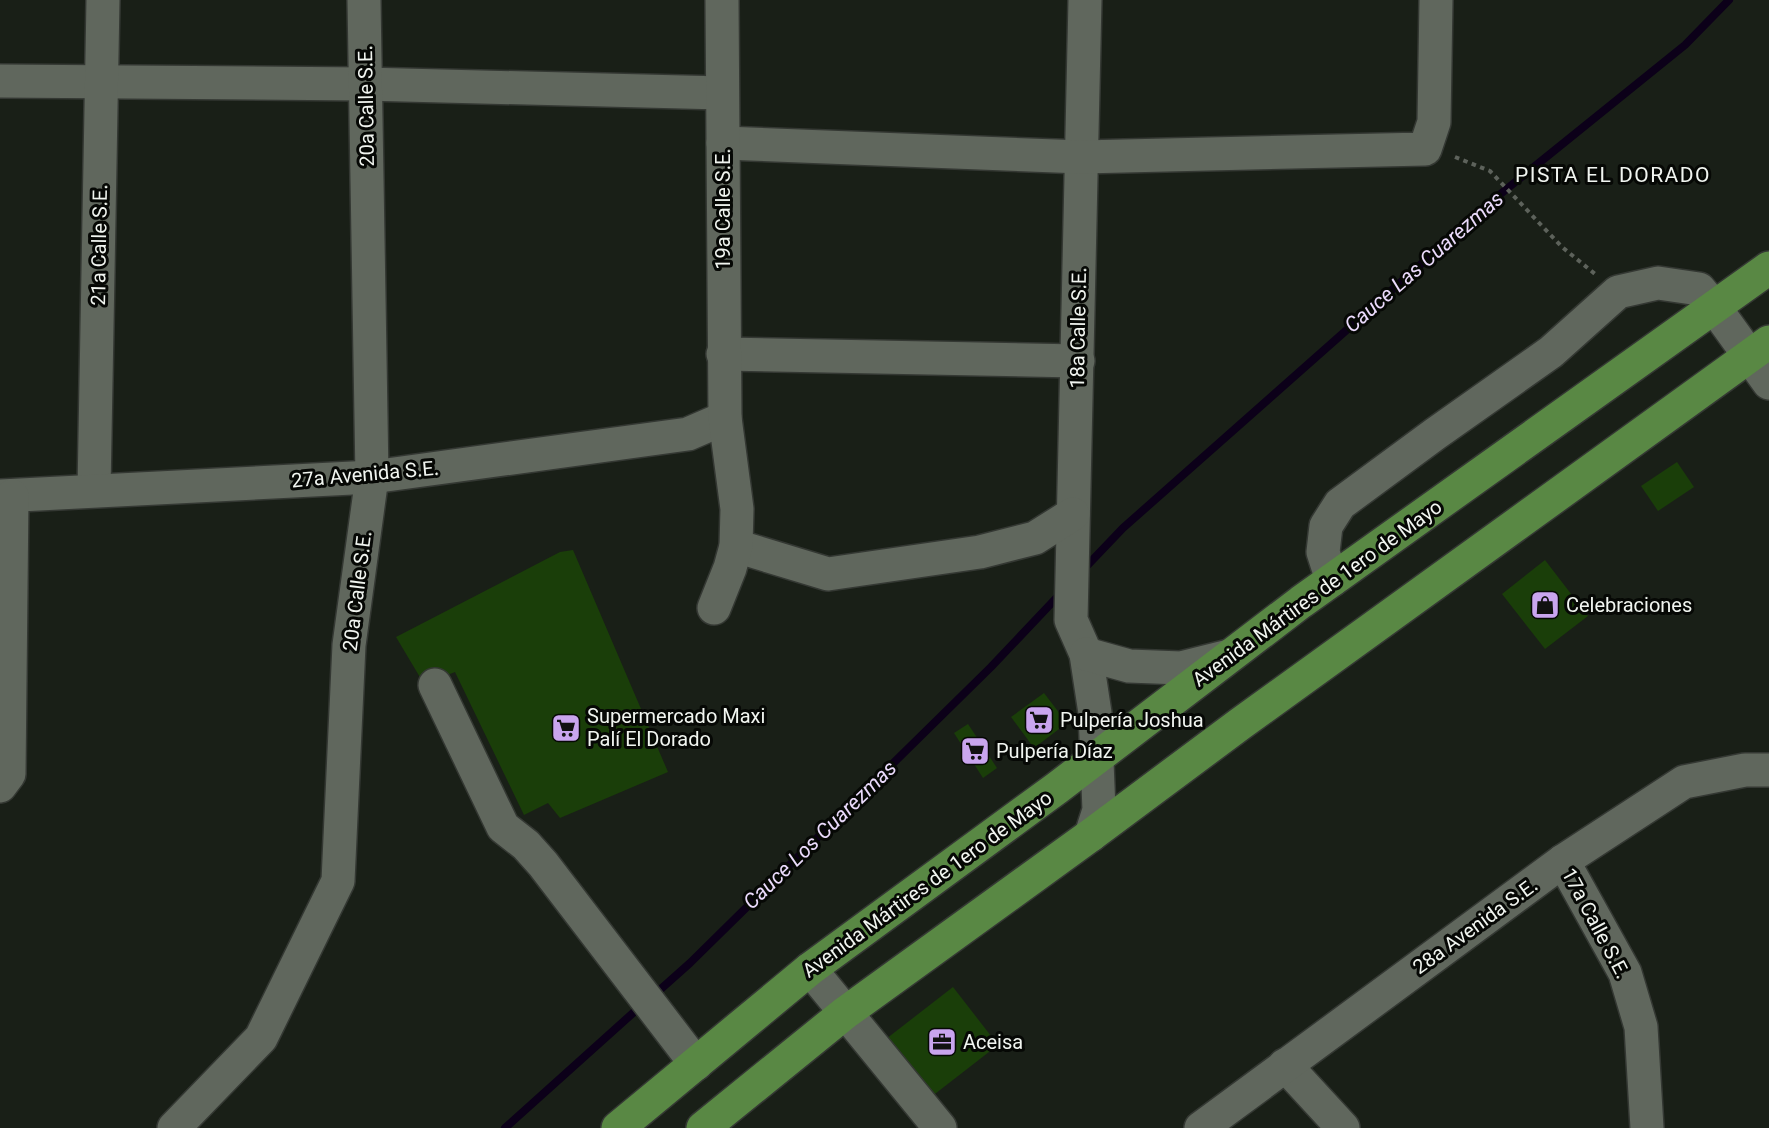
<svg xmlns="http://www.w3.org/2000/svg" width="1769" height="1128" viewBox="0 0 1769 1128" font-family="Roboto,sans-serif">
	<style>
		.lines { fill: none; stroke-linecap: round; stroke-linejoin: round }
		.stream { stroke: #0c0019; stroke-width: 8 }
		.building { fill: #1a3e09 }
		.minor-casing { stroke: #343833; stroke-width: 36 }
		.major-casing { stroke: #343833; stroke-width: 36 }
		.path { stroke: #5d625b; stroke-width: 4; stroke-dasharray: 4.5 4.5; stroke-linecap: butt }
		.minor { stroke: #60675d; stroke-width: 33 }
		.major { stroke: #598844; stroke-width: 33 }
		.labels { text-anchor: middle; stroke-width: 6; stroke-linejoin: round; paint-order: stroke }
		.street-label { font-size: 20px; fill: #f1f5f0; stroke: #060805 }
		.poi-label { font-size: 20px; fill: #f1f5f0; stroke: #060805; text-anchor: start }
		.neighbourhood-label { font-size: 21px; letter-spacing: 1.5px; fill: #f1f5f0; stroke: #060805 }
		.water-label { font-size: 21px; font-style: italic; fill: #ebdbfc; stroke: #060805 }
	</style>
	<rect width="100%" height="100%" fill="#191f17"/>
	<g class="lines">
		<g class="stream">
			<path d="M1081,572l42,-44 375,-332 187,-151 44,-45"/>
			<path d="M653,996l37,-33 301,-296 71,-75"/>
			<path d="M505,1128l138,-124"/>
		</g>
	</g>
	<g class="building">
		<path d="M1677,462l17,25 -36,24 -17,-25z"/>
		<path d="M573,550l95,222 -108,46 -12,-15 -24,12 -69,-143 -31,12 -28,-47 164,-85z"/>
		<path d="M1545,560l43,56 -43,33 -43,-55z"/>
		<path d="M1044,693l23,30 -33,25 -23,-31z"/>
		<path d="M968,724l29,44 -14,10 -29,-45z"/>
		<path d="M953,987l45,58 -67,52 -45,-58z"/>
	</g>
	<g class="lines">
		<g class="minor-casing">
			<g id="minor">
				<path d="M1085,0l-14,620 15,34 9,59 4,97 -8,25"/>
				<path d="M0,81l365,3 357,9"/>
				<path d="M723,143l359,14 343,-8 9,-27 2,-122"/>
				<path d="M723,354l355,7"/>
				<path d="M94,490l9,-490"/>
				<path d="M0,496l372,-19 316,-43 37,-16"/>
				<path d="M736,546l92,28 152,-22 55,-14 38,-24"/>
				<path d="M1332,580l-9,-28 3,-26 14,-22 95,-70 116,-82 67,-60 40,-9 41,6 16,19 54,75"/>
				<path d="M714,608l16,-40 6,-22 1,-37 -12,-91 -3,-418"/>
				<path d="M1086,654l43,12 52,2 48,-12"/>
				<path d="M435,685l68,142 23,18 17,19 153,200"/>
				<path d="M0,786l9,-12 3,-278"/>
				<path d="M1563,861l62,112 16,54 6,101"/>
				<path d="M810,969l130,159"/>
				<path d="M1285,1065l58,63"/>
				<path d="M174,1128l87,-90 77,-157 11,-236 23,-168 -8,-477"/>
				<path d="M1201,1128l362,-267 121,-79 61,-12h24"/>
			</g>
		</g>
		<g class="major-casing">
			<g id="major">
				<path d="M618,1128l192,-159 247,-181 244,-186 468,-334"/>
				<path d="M703,1128l142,-115 246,-178 149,-111 529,-382"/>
			</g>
		</g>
		<path class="path" d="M1455,157l35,14 72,76 33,27"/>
		<use href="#minor" class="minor"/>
		<use href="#major" class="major"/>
	</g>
	<defs>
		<g id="shop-square" transform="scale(1.5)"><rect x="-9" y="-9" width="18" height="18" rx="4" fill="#c9a5ee" stroke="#060805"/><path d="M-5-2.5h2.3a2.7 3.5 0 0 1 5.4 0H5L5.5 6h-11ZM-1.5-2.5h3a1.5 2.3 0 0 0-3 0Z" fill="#111"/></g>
		<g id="supermarket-square" transform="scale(1.5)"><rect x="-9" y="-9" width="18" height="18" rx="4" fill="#c9a5ee" stroke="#060805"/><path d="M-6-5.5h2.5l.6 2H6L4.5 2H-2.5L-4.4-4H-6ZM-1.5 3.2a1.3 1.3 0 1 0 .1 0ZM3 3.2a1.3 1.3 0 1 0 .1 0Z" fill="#111"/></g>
		<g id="office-square" transform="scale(1.5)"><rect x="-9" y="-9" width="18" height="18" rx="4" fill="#c9a5ee" stroke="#060805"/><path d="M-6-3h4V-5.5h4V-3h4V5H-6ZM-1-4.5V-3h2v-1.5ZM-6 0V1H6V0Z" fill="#111"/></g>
	</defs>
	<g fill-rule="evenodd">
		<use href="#shop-square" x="1545" y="605"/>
		<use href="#supermarket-square" x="1039" y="720"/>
		<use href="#supermarket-square" x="566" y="728"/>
		<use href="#supermarket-square" x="975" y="751"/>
		<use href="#office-square" x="942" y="1042"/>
	</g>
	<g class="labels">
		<g class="street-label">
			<text transform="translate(366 106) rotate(-91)" y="7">20a Calle S.E.</text>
			<text transform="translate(723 209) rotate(-90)" y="7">19a Calle S.E.</text>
			<text transform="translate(99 245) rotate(-89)" y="7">21a Calle S.E.</text>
			<text transform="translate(1078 328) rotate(-89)" y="7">18a Calle S.E.</text>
			<text transform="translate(365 474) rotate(-5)" y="7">27a Avenida S.E.</text>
			<text transform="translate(357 591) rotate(-83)" y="7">20a Calle S.E.</text>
			<text transform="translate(1317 593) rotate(-36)" y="7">Avenida Mártires de 1ero de Mayo</text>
			<text transform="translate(927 884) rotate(-36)" y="7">Avenida Mártires de 1ero de Mayo</text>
			<text transform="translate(1596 923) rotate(62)" y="7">17a Calle S.E.</text>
			<text transform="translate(1475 926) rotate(-36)" y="7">28a Avenida S.E.</text>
		</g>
		<g class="poi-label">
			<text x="1566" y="612">Celebraciones</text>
			<text x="587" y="723">Supermercado Maxi<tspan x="587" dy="23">Palí El Dorado</tspan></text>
			<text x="1060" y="727">Pulpería Joshua</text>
			<text x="996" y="758">Pulpería Díaz</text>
			<text x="963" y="1049">Aceisa</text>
		</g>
		<g class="neighbourhood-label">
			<text x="1613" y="182">PISTA EL DORADO</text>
		</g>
		<g class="water-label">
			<text transform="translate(1424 262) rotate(-41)" y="7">Cauce Las Cuarezmas</text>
			<text transform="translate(820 835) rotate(-44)" y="7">Cauce Los Cuarezmas</text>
		</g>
	</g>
</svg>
